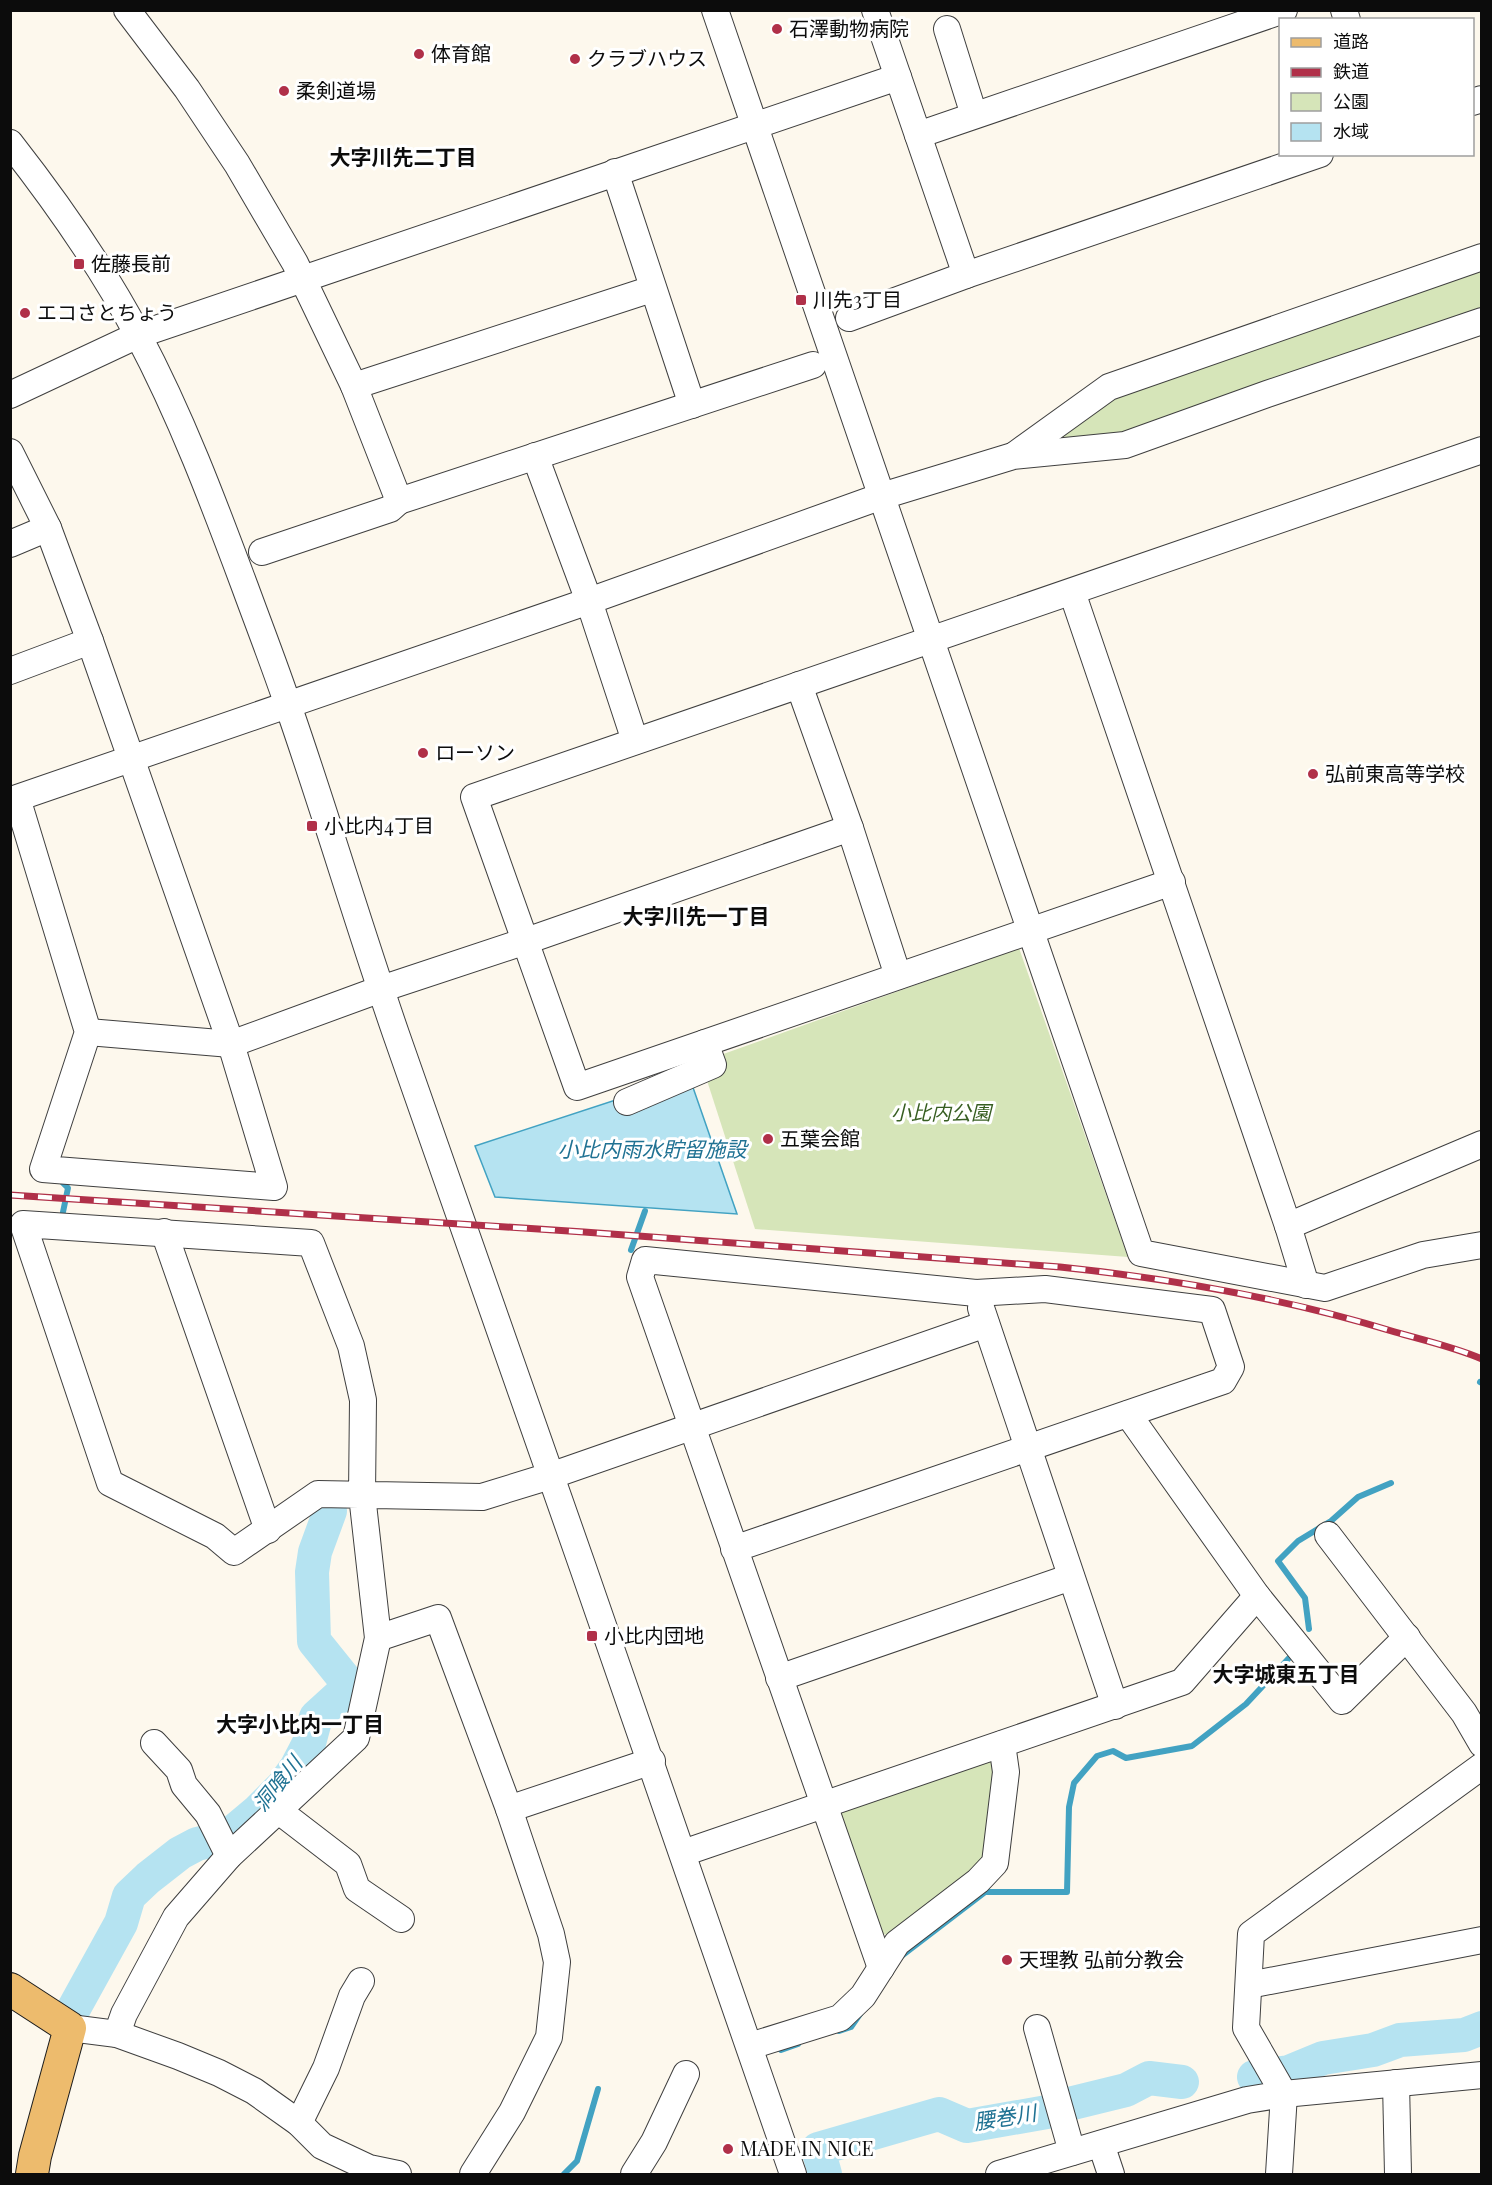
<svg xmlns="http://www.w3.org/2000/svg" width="1492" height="2185" viewBox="0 0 1492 2185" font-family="'Playfair Display','Noto Sans JP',serif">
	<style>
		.green { fill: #d6e5b9 }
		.water { fill: #b5e3f1; stroke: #42a2c2; stroke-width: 1.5 }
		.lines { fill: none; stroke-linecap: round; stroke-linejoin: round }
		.stream { stroke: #42a2c2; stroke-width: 6 }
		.river { stroke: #b5e3f1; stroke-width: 34 }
		.minor-casing { stroke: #3f3f3f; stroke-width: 28 }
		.major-casing { stroke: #1d1d1d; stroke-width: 34 }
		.minor { stroke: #fff; stroke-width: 26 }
		.major { stroke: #edbb6d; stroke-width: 32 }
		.rail-casing { stroke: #b03049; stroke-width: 7 }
		.rail { stroke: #fff; stroke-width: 4.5; stroke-dasharray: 14; stroke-linecap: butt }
		.poi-dot { fill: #b03049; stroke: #fff; stroke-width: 2 }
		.labels { text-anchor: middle; stroke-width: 6; stroke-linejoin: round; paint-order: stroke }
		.poi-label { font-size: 20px; fill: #0c0c0c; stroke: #fff; text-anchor: start }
		.park-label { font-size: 20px; font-style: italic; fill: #375e22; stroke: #fff }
		.neighbourhood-label { font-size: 21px; font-weight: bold; fill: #0c0c0c; stroke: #fff }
		.water-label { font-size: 21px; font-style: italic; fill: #207293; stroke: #fff }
	</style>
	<rect width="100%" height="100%" fill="#fdf8ed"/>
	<g class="green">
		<path d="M1481,268v43l-359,124 -62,4 -2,-3 50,-41z"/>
		<path d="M1019,948l109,309 -373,-28 -54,-167z"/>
		<path d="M987,1758l10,7 -9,95 -96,77 -16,-6 -39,-115 3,-8z"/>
	</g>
	<path class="water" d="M689,1076l48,138 -242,-17 -20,-51z"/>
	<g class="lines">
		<g class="stream">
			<path d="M61,1181l7,7 -5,24"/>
			<path d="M631,1250l14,-39"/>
			<path d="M1480,1382l2,1"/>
			<path d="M1309,1629l-4,-31 -27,-37 20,-20 33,-20 27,-24 33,-14"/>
			<path d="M900,1957l85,-65h82l2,-85 5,-24 23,-27 16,-5 13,7 66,-12 54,-42 43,-46"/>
			<path d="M839,2031l12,-4 9,-13"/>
			<path d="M781,2050l17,-6"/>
			<path d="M564,2174l13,-13 21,-72"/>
		</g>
		<g class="river">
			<path d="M73,2010l48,-87 8,-27 19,-18 32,-25 17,-9 30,-7 31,-26 25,-25 13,-18 13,-25 7,-26 22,-20 11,-3 2,-7 -37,-46 -2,-69 3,-20 15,-41"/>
			<path d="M1254,2077l35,-5 34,-14 50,-8 27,-10 64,-5 18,-7"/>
			<path d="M1073,2103l53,-13 23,-12 33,4"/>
			<path d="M825,2174l-7,-25 121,-35 28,12 80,-14"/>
		</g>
		<g class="minor-casing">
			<g id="minor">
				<path d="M127,10l60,79 50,75 58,99 59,123 45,115 414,-136"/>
				<path d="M715,10l426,1243 184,35 98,-33 59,-10"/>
				<path d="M875,10l91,265"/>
				<path d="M1344,10l3,10"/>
				<path d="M947,29l27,86"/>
				<path d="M1472,102l10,-3"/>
				<path d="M918,135l366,-125"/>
				<path d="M10,143c47,60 92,124 128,192 43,81 75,166 107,252 15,41 31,82 45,124 37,107 69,216 106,323 132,380 268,759 397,1140"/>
				<path d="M615,172l77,233"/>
				<path d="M849,318l117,-43 354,-121"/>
				<path d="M354,386l298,-97"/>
				<path d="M10,395l128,-60 760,-258"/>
				<path d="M10,452l38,76 42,113 141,403 43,143 -231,-18 45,-137 -71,-234 572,-197 293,-105 131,-40 112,-11 142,-51 215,-73"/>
				<path d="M1016,454l93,-67 373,-130"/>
				<path d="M535,456l54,145 46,140"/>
				<path d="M10,544l38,-16"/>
				<path d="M262,552l128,-43 9,-8"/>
				<path d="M1072,592l216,634 18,59"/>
				<path d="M10,671l80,-30"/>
				<path d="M799,685l51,143 48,148"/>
				<path d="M1172,882l-595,205 -103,-290 1008,-347"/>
				<path d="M88,1032l143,12 150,-55 145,-48 324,-113"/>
				<path d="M627,1102l86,-37 -8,-22"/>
				<path d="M1288,1226l194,-82"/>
				<path d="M164,1232l104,298"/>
				<path d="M981,1308l134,398"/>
				<path d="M1128,1414l129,182 85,105 65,-64"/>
				<path d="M1328,1535l136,178 18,31"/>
				<path d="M734,1549l489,-168 8,-14 -19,-57 -167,-21 -69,4 -331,-33 -5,17 241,691"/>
				<path d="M378,1638l60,-20 71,191 42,125 6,28 -8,75 -37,75 -39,62"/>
				<path d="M779,1678l292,-101"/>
				<path d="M154,1743l25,27 5,15 24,29 21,42"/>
				<path d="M509,1809l143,-48"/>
				<path d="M279,1811l69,53 9,25 44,30"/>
				<path d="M683,1853l499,-171 75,-86"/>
				<path d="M1249,1985l233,-45"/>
				<path d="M70,2028l47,6 61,22 41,17 35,18 45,32 23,23 47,22 29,6"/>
				<path d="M1037,2028l35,124"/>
				<path d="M117,2034l7,-20 52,-97 53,-61 127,-118 22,-100 -16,-143 1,-95 -12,-54 -40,-103 -288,-19 87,259 105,53 19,16 84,-58 164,3 68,-21 436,-152"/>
				<path d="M750,2046l90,-28 23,-22 34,-53 81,-62 17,-18 11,-91 -4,-28"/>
				<path d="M1396,2083l2,91"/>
				<path d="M299,2123l27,-55 26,-72 9,-15"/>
				<path d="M1101,2144l10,30"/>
				<path d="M634,2174l20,-32 32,-68"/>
				<path d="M999,2174l248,-74 37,-6 198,-19"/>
				<path d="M1279,2174l5,-80 -38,-66 5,-94 231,-168"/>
			</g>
		</g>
		<g class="major-casing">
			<path id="major" d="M10,1989l60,39 -35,128 -3,18"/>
		</g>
		<use href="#minor" class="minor"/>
		<use href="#major" class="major"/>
		<g class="rail-casing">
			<path id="rail" d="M10,1195l574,37 476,35c114,12 224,31 335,65 28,8 59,15 87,27"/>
		</g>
		<use href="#rail" class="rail"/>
	</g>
	<g class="poi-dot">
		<circle cx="777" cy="29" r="6"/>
		<circle cx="419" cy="54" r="6"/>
		<circle cx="575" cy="59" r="6"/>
		<circle cx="284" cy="91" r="6"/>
		<rect x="73" y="258" width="12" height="12" rx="3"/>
		<rect x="795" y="294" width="12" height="12" rx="3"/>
		<circle cx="25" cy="313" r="6"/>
		<circle cx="423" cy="753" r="6"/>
		<circle cx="1313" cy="774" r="6"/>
		<rect x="306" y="820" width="12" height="12" rx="3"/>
		<circle cx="768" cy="1139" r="6"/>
		<rect x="586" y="1630" width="12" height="12" rx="3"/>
		<circle cx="1007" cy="1960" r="6"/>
		<circle cx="728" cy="2149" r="6"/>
	</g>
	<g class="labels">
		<g class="poi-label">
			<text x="789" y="36">石澤動物病院</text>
			<text x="431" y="61">体育館</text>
			<text x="587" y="66">クラブハウス</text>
			<text x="296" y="98">柔剣道場</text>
			<text x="91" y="271">佐藤長前</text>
			<text x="813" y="307">川先3丁目</text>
			<text x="37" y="320">エコさとちょう</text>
			<text x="435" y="760">ローソン</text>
			<text x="1325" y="781">弘前東高等学校</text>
			<text x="324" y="833">小比内4丁目</text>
			<text x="780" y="1146">五葉会館</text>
			<text x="604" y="1643">小比内団地</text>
			<text x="1019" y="1967">天理教 弘前分教会</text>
			<text x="740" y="2156">MADE IN NICE</text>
		</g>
		<g class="park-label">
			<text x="941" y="1120">小比内公園</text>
		</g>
		<g class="neighbourhood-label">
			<text x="403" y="165">大字川先二丁目</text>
			<text x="696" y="924">大字川先一丁目</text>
			<text x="1286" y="1682">大字城東五丁目</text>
			<text x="300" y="1732">大字小比内一丁目</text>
		</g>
		<g class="water-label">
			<text x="652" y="1157">小比内雨水貯留施設</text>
			<text transform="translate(278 1784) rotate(-51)" y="7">洞喰川</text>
			<text transform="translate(1005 2118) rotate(-9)" y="7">腰巻川</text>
		</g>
	</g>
	<rect width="1492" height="2185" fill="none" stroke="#0c0c0c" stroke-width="24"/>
	<rect x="1279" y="18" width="195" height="138" fill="#ffffff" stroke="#9e9e9e" stroke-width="1.5"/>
	<rect x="1291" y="38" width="30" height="9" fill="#edbb6d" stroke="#9e9e9e" stroke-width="1.5"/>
	<text x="1333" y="48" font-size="18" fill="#0c0c0c">道路</text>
	<rect x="1291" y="68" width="30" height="9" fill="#b03049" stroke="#9e9e9e" stroke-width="1.5"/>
	<text x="1333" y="78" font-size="18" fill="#0c0c0c">鉄道</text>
	<rect x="1291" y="93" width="30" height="18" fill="#d6e5b9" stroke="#9e9e9e" stroke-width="1.5"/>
	<text x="1333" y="108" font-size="18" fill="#0c0c0c">公園</text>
	<rect x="1291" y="123" width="30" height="18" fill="#b5e3f1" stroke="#9e9e9e" stroke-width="1.5"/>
	<text x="1333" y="138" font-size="18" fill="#0c0c0c">水域</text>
</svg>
